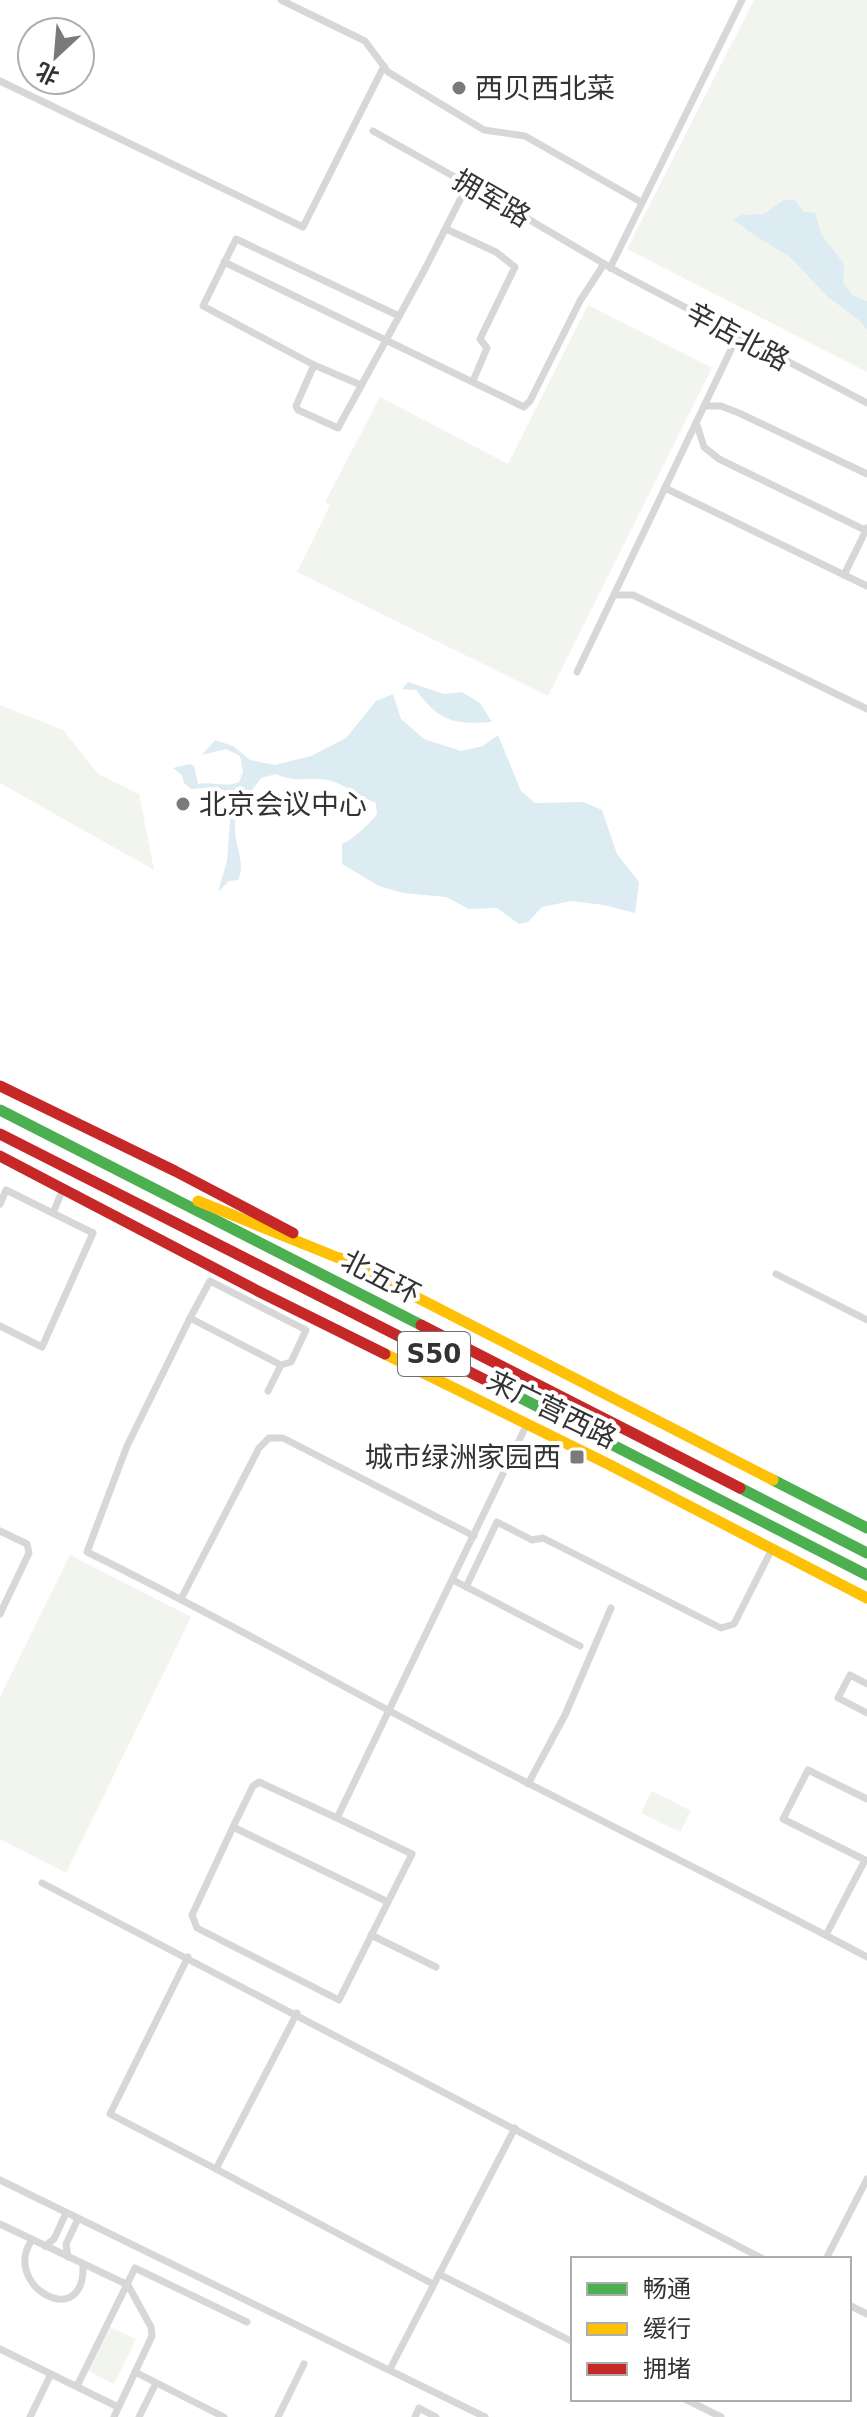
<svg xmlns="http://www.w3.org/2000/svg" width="867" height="2417" viewBox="0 0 867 2417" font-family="'DejaVu Sans','Noto Sans SC',sans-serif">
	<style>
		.green { fill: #f1f5ed }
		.water { fill: #ddebf3 }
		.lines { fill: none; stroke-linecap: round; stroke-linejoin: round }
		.street { stroke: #d7d7d7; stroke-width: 7 }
		.fast { stroke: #4caf50; stroke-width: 11 }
		.slow { stroke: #ffc107; stroke-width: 11 }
		.jam { stroke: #c62828; stroke-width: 11 }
		.poi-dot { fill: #7a7a7a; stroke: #fff; stroke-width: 3 }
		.labels { text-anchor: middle; stroke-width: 8; stroke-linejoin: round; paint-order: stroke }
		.shield { fill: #fff; stroke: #707070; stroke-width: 2 }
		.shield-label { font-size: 26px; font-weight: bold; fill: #333 }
		.poi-label { font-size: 28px; fill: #333; stroke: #fff; text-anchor: start }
		.street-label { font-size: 28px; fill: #333; stroke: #fff }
	</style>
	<rect width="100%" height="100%" fill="#fff"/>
	<g class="green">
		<path d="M754,0h113v372l-240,-123z"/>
		<path d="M588,305l124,63 -164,328 -251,-124 33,-67 -5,-3 55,-105 128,67z"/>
		<path d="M0,705l63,25 35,44 41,20 15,76 -154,-87z"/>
		<path d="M70,1555l121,62 -125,256 -66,-34v-142z"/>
		<path d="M652,1791l39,20 -11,21 -39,-19z"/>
		<path d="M110,2327l26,12 -22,45 -26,-13z"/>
	</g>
	<g class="water">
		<path d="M784,200h11l9,12 11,1 6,21 23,30 -1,18 9,13 15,6v29l-8,-10 -31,-23 -38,-40 -42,-26 -15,-12 9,-4 22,-1z"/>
		<path d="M408,682l36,12 18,-2 18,11 12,19c-39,3 -53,-1 -76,-32l-14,-1z"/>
		<path d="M393,694l8,25 23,20 37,12 22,-5 15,-11 23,56 14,12 48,-1 19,8 15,44 22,28 -4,31 -31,-8 -33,-4 -29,6 -14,15 -9,2 -22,-16 -28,1 -23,-12 -43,-4 -24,-7 -37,-22v-20c13,-6 25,-18 35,-30l-1,-11c-15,-5 -27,-16 -42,-21 -25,-8 -34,3 -58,-8l-15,4c-10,15 -27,32 -26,51 0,18 11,33 3,51l-9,1 -11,11 9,-31 4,-52 5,-10c-13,-14 -27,-11 -45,-10l-7,-6 -2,-8 -9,-7 17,-4 4,2 4,18c14,-3 28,4 41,-2l4,-10 -3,-16 -14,-7 -24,6 13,-15 18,6 17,14 25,5 36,-9 35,-18 30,-37z"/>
	</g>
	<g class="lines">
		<g class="street">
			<path d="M281,0l84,41 23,31 96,58 41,6 116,66"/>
			<path d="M0,81l303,146 81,-161"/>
			<path d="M373,131l128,72 117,69 249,131"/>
			<path d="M446,229l50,23 19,15 -35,72 7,9 -14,33"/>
			<path d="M224,262l300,145 6,-6 50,-100 24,-37"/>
			<path d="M610,268l132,-268"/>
			<path d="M314,365l-18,41 2,4 40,18 88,-161 42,-83"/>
			<path d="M361,385l-47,-20 -111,-59 33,-67 163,77"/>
			<path d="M704,406h17l18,7 128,61"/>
			<path d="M696,422l8,25 15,12 146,71"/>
			<path d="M665,488l202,98"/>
			<path d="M844,575l23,-47"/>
			<path d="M614,595h19l234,114"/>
			<path d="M577,672l160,-335"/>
			<path d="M0,1204l6,-14 87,43 -51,114 -42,-21"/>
			<path d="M53,1213l10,-24"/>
			<path d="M776,1274l91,46"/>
			<path d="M190,1318l20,-37 96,49 -15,32 -10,3"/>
			<path d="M268,1391l13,-26 -91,-47 -63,128 -40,106c123,60 243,128 365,192 138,72 278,140 415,213"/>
			<path d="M0,1531l27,13 2,9 -29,61"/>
			<path d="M453,1580l127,66"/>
			<path d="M466,1587l31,-65 35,18 11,-2 178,90 13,-4 38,-75"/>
			<path d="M181,1599l78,-151 10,-10h14l191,98"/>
			<path d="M867,1684l-17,-9 -12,23 29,15"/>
			<path d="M528,1784l37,-69 46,-107"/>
			<path d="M867,1799l-59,-29 -25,49 84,42"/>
			<path d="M337,1818l-78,-36 -6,4 -20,41 155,75"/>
			<path d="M233,1827l-41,88 5,13 142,72 73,-146 -75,-36 190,-394"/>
			<path d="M42,1883l721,376"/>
			<path d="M371,1935l65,32"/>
			<path d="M826,1935l39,-75"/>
			<path d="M188,1957l-78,157 106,55 81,-156"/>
			<path d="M216,2169l217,115"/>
			<path d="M0,2180l485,237"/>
			<path d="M0,2224l128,61 23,42 1,9 -38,81"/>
			<path d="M32,2240c-32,45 54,94 51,24"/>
			<path d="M45,2246l9,-7 12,-26"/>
			<path d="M68,2257l-2,-13 12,-25"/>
			<path d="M826,2259l41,-80"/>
			<path d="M439,2274l134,68"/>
			<path d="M849,2305l18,9"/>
			<path d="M0,2349l118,58"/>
			<path d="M390,2369l125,-241"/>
			<path d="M135,2372l89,45"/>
			<path d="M77,2386l58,-118 112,54"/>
			<path d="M685,2399l36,18"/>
			<path d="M30,2417l21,-43"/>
			<path d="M139,2417l17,-34"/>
			<path d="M278,2417l26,-53"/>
			<path d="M415,2417l4,-9 17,9"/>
		</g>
		<g class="fast">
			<path d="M0,1110l421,215"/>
			<path d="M515,1395l352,180"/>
			<path d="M773,1480l94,48"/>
			<path d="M740,1488l127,65"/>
		</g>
		<g class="slow">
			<path d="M198,1201l148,60"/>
			<path d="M340,1258l433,222"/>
			<path d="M385,1354l223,110 259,134"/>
		</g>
		<g class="jam">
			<path d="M0,1086l175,85 118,62"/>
			<path d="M0,1134l515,261"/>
			<path d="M0,1156l256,134 129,64"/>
			<path d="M421,1325l319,163"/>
		</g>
	</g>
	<g class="poi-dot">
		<circle cx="459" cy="88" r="8"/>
		<circle cx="183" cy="804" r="8"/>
		<rect x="569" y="1449" width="16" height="16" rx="4"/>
	</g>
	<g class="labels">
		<rect class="shield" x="398" y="1332" width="72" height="44" rx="6"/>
		<g class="shield-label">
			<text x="434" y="1363">S50</text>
		</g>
		<g class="poi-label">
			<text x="475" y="98">西贝西北菜</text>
			<text x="199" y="814">北京会议中心</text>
			<text x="561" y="1467" text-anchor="end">城市绿洲家园西</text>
		</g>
		<g class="street-label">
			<text transform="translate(492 198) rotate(30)" y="10">拥军路</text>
			<text transform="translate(738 336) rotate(28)" y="10">辛店北路</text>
			<text transform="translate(381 1277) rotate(27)" y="10">北五环</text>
			<text transform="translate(552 1409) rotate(26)" y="10">来广营西路</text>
		</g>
	</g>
	<rect x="571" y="2257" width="280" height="144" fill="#ffffff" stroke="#adadad" stroke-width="2"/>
	<rect x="587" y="2283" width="40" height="12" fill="#4caf50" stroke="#adadad" stroke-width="2"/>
	<text x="643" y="2297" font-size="24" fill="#333333">畅通</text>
	<rect x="587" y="2323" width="40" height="12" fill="#ffc107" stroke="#adadad" stroke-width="2"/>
	<text x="643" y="2337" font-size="24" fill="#333333">缓行</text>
	<rect x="587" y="2363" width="40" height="12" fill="#c62828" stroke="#adadad" stroke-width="2"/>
	<text x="643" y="2377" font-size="24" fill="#333333">拥堵</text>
	<g transform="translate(56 56) rotate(206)"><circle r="38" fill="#ffffff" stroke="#adadad" stroke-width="2"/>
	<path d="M0-6L14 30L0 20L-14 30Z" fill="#7a7a7a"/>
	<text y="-12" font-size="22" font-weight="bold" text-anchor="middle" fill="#333333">北</text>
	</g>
</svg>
